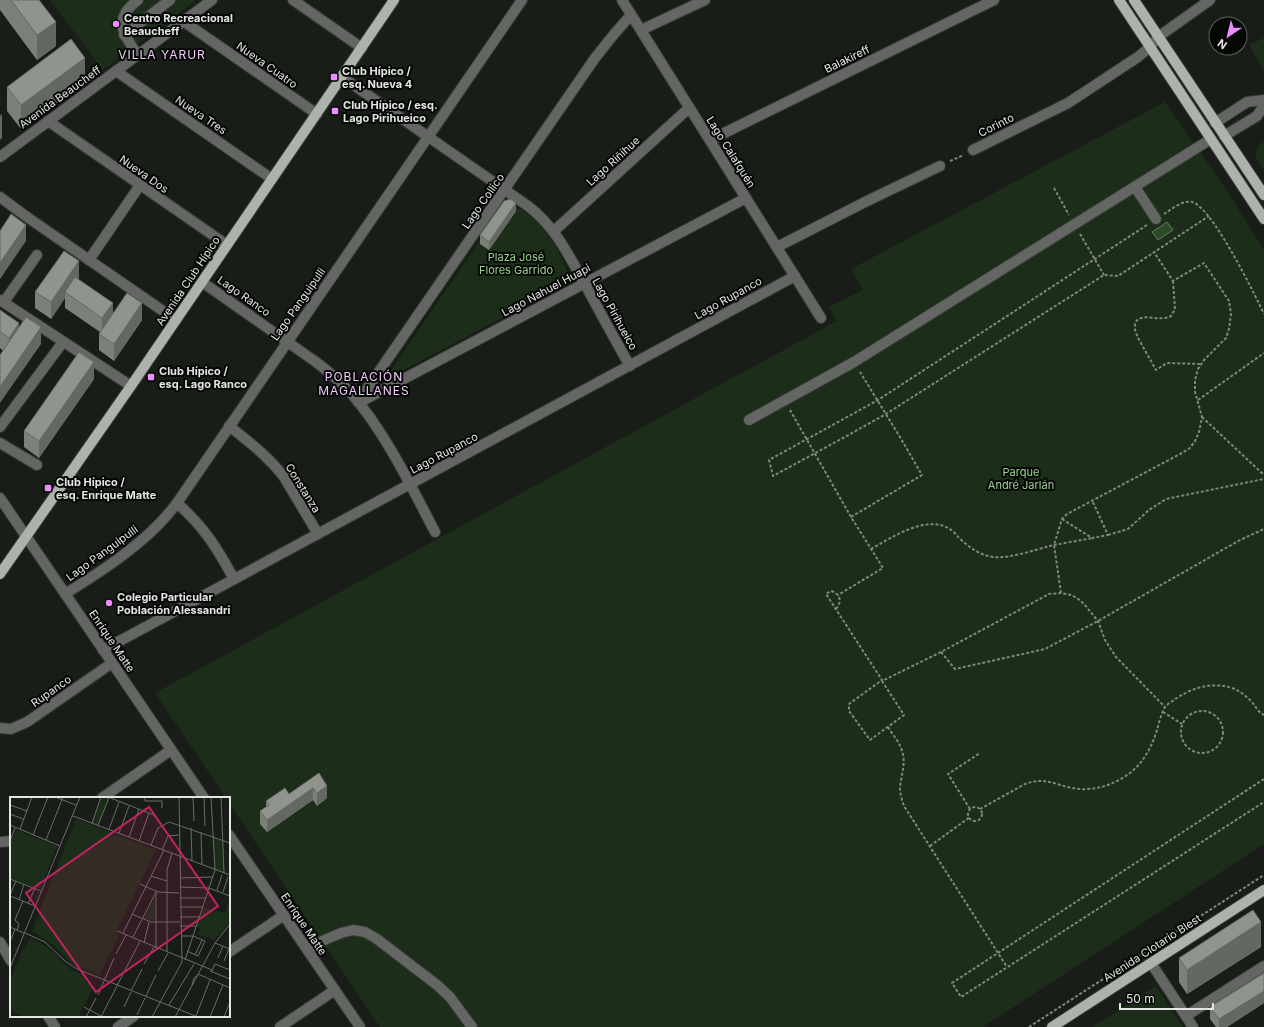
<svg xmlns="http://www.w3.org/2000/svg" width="1264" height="1027" viewBox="0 0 1264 1027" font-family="Inter,sans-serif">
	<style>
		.green { fill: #1c2e19 }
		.water { fill: #2d4b27; stroke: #647a5f }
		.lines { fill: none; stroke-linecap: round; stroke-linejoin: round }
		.minor-casing { stroke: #353934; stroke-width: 12 }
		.major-casing { stroke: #353934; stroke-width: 12 }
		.path { stroke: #828681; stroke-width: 2; stroke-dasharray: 3 2; stroke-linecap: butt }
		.minor { stroke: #646663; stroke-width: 10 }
		.major { stroke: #adb3ac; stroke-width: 10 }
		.wall { fill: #7b8079 }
		.shaded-wall { fill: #646863 }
		.building { fill: #8f958d; stroke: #646863 }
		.poi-dot { fill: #ea8dfd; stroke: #050705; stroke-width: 1.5 }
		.labels { text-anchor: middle; stroke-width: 4; stroke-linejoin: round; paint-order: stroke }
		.poi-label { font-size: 11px; font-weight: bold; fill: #e3e6e2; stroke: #050705; text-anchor: start }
		.street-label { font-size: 11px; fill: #e3e6e2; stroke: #050705 }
		.park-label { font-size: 11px; fill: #9ed194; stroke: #050705 }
		.neighbourhood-label { font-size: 12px; letter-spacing: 1px; fill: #f2c9fa; stroke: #050705 }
		.inset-road { fill: none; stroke: #6a6d69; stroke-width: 1 }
		.view { fill: #c42262; fill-opacity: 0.15; stroke: #c42262; stroke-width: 2 }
		.inset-edge { fill: none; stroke: #e3e6e2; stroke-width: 2 }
	</style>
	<rect width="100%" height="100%" fill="#191d18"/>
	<g class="green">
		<path d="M50,0h146l-93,70z"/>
		<path d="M1264,38v33l-15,-26z"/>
		<path d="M1165,102l61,87 38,61v594l-281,183h-603l-151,-224v-5h-3l-71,-105 682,-372 -8,-14 34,-17 -12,-21z"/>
		<path d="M1264,141v30l-9,-15 2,-8z"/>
		<path d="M507,201l30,19 18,25 17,36 -178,94 -3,-5z"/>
		<path d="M1156,986l27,41h-91z"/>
	</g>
	<path class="water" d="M1167,222l6,8 -15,10 -6,-8z"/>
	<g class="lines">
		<g class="minor-casing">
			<g id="minor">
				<path d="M138,0c-26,19 -15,34 0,55"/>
				<path d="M293,0l69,48"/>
				<path d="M622,0l199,318"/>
				<path d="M183,21l134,93"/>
				<path d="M641,30l64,-30"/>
				<path d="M124,35l46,-35"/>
				<path d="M116,71l156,108"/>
				<path d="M342,77l186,129c28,21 42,52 59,82 14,26 28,52 43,78"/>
				<path d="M48,121l179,124"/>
				<path d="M1215,123l32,-21 17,-2"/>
				<path d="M1224,136l33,-20 7,-11"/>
				<path d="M710,140l284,-140"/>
				<path d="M973,150l95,-47 70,-46 12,-10 8,-10 52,-37"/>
				<path d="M0,157l212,-157"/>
				<path d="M1135,187l21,32"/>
				<path d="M0,197l27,20 149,103"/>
				<path d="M554,231l135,-123"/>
				<path d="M777,247l90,-46 73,-35"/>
				<path d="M89,260l51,-75"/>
				<path d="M202,282l114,80c13,10 24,19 35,31 34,39 60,93 84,139"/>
				<path d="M0,300l131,86"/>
				<path d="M4,302l33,-47"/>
				<path d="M358,402l237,-344 20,-25 16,-18"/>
				<path d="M360,402l386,-204"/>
				<path d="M749,420l105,-58 357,-223"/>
				<path d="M229,426c20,16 39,30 55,51l34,57"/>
				<path d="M0,427l63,-85"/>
				<path d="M0,443l37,22"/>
				<path d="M0,498l204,300"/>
				<path d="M177,503c28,25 40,45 57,76"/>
				<path d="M65,594c27,-17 54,-34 78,-55 13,-11 24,-23 34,-36l345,-503"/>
				<path d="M103,650l692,-374"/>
				<path d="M0,728l11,1 16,-7 85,-59"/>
				<path d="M102,798l69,-48"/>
				<path d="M229,835l131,192"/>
				<path d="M0,842l11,-1"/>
				<path d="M0,942l11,19"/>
				<path d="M308,951l14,-10 19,-8 12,-3 12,2 12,7 60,46 13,12 22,30"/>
				<path d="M229,952l55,-37"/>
				<path d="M1151,963l42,64"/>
				<path d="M48,1016l7,11"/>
				<path d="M1186,1016l78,-50"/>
				<path d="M118,1027l16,-11"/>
				<path d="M280,1027l55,-37"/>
			</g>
		</g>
		<g class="major-casing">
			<g id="major">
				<path d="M1119,0l145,219"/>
				<path d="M1134,0l130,195"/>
				<path d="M0,574l131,-188 263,-386"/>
				<path d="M1052,1027l212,-137"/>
			</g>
		</g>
		<g class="path">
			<path d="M950,161l14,-6"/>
			<path d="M1054,188l15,27"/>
			<path d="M1164,214c8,-5 18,-14 28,-12 20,5 62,91 72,112"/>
			<path d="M1147,225l-269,175 -109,60 4,16 70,-38 43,-24 218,-139 14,1 91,-60"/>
			<path d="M1080,234l24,41"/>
			<path d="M1173,281l2,28 -4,7c-13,7 -29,-5 -36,7v7l3,8 18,32 11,-7 34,1"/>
			<path d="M1198,400l66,-47"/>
			<path d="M790,410l61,107 32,51 -45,27"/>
			<path d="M1202,417l62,58"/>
			<path d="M851,517l71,-42 -22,-38 -40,-65"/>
			<path d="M1062,519l30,19 16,-3 -16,-35"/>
			<path d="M1108,535l20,-6 21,-19 17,-11 98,-20"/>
			<path d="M871,549c20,-11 54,-34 77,-21 4,2 8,6 11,10 10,9 20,17 34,19 16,2 41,-7 57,-11 13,-3 28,-5 42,-8"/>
			<path d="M1061,593l-7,-48 8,-26 5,-5 115,-61 8,-5 5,-7 4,-9 3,-15 -7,-25v-12l3,-11 6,-9 22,-22 3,-9 2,-15 -2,-13 -25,-38 -31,18 -19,-29"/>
			<path d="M836,609c6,-7 5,-15 -5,-18l-5,3 56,86"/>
			<path d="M941,652l14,17 90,-20 53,-28 142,-81 24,-11"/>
			<path d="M882,681l22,34 -34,25 -21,-29v-7l33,-24v1l59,-29 108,-58 12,-1 10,2 6,3 7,6 14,17 7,19 11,17 49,50"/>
			<circle cx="1202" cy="732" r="21"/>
			<path d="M1163,712l19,12"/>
			<path d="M888,727c4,7 10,13 13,21 6,14 0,26 -1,40 0,6 2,12 4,18l103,161"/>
			<path d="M1264,779l-312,204 9,14 303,-195"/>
			<circle cx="975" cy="814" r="7"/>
			<path d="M970,809l-22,-35 32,-21"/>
			<path d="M980,809l45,-25c20,-7 28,0 47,4 15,3 31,0 45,-7 21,-10 33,-28 40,-51 2,-7 4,-16 8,-23 2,-3 6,-5 9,-7 18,-13 40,-19 61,-11 6,3 12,8 17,13 4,5 6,10 12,13"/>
			<path d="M930,846l40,-29"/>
			<path d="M1029,1027l235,-152"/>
		</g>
		<use href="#minor" class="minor"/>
		<use href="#major" class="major"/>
	</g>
	<g class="wall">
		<path d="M0,0h39l17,46 -19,14 -37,-50z"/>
		<path d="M85,82l-64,47 -14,-18v-24z"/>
		<path d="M516,211l-27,39 -9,-6v-9z"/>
		<path d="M79,278l-1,1 35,35 29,6 -28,41 -15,-11v-16l1,-2 -35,-24v-10l-14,21 -16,-11v-16z"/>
		<path d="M0,310l19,17 22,17 -38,7 -3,-3z"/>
		<path d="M94,379l-55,79 -15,-11v-16z"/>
		<path d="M319,773l8,25 -10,8 -4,-6 -46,32 -7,-8v-13l6,-4v-6l23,-7z"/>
		<path d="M1261,947l-74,47 -8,-12v-24z"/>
		<path d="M1264,973v30l-37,24h-11l-6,-8v-12z"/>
	</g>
	<g class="shaded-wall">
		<path d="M56,22v24l-19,14v-25z"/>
		<path d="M85,58v24l-64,47v-24z"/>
		<path d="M2,114v24l-2,2v-24z"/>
		<path d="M516,203v8l-27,39v-8z"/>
		<path d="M26,225v16l-26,38v-16z"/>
		<path d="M79,261v17l-11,16 -3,-2v6l-14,21v-17z"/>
		<path d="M113,303v16l-11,15v-16z"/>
		<path d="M142,303v17l-28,41v-17z"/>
		<path d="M19,323v16l-10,15v-16z"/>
		<path d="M41,327v17l-41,59v-16z"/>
		<path d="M94,362v17l-55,79v-17z"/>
		<path d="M327,786v12l-10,8v-13z"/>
		<path d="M313,788v12l-46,32v-12z"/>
		<path d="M1261,922v25l-74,47v-24z"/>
		<path d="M1264,991v12l-37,24h-8v-8z"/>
	</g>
	<g class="building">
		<path d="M11,0h28l17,22 -19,13z"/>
		<path d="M71,39l14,19 -64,47 -14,-18z"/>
		<path d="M510,199l6,4 -27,39 -9,-7 24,-34z"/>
		<path d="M11,214l15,11 -26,38v-32z"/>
		<path d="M64,251l15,10 -28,41 -16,-10z"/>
		<path d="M75,277l38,26 -11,15 -37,-26z"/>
		<path d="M127,293l15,10 -28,41 -15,-10z"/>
		<path d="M0,310l19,13 -10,15 -9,-6z"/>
		<path d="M26,317l15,10 -41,60v-32z"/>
		<path d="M79,352l15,10 -55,79 -15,-10z"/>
		<path d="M319,773l8,13 -10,7 -4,-5 -46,32 -7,-9 9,-6 -3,-4 19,-13 4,6z"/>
		<path d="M1253,910l8,12 -74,48 -8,-12z"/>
		<path d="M1264,973v18l-45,28 -9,-12z"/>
	</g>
	<g class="poi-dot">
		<circle cx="116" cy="24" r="4"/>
		<rect x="330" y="73" width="8" height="8" rx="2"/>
		<rect x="331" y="107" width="8" height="8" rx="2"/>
		<rect x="147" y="373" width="8" height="8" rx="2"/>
		<rect x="44" y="484" width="8" height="8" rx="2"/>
		<circle cx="109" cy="603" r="4"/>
	</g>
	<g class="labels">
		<g class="poi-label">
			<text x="124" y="22">Centro Recreacional<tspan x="124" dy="13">Beaucheff</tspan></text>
			<text x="342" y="75">Club Hípico /<tspan x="342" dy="13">esq. Nueva 4</tspan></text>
			<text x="343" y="109">Club Hípico / esq.<tspan x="343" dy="13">Lago Pirihueico</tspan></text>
			<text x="159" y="375">Club Hípico /<tspan x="159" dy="13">esq. Lago Ranco</tspan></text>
			<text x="56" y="486">Club Hípico /<tspan x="56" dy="13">esq. Enrique Matte</tspan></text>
			<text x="117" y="601">Colegio Particular<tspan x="117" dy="13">Población Alessandri</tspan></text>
		</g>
		<g class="street-label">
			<text transform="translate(847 59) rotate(-26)" y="4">Balakireff</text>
			<text transform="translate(267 65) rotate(35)" y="4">Nueva Cuatro</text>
			<text transform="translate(60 97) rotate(-36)" y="4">Avenida Beaucheff</text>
			<text transform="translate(201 115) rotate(34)" y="4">Nueva Tres</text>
			<text transform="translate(996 125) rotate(-27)" y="4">Corinto</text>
			<text transform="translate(731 152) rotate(58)" y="4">Lago Calafquén</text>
			<text transform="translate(613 161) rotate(-42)" y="4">Lago Riñihue</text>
			<text transform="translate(144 174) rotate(35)" y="4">Nueva Dos</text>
			<text transform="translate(483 201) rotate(-55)" y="4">Lago Collico</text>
			<text transform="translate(188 281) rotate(-56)" y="4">Avenida Club Hípico</text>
			<text transform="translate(546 290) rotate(-28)" y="4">Lago Nahuel Huapi</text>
			<text transform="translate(244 296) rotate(35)" y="4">Lago Ranco</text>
			<text transform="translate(728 298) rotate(-29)" y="4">Lago Rupanco</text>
			<text transform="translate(298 304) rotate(-55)" y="4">Lago Panguipulli</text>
			<text transform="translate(615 314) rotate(61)" y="4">Lago Pirihueico</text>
			<text transform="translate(444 453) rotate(-28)" y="4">Lago Rupanco</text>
			<text transform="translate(303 488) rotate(58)" y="4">Constanza</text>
			<text transform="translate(102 553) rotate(-36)" y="4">Lago Panguipulli</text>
			<text transform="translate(112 641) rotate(56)" y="4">Enrique Matte</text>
			<text transform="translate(51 691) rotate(-35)" y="4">Rupanco</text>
			<text transform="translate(304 924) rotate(56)" y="4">Enrique Matte</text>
			<text transform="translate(1152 948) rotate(-33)" y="4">Avenida Clotario Blest</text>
		</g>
		<g class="park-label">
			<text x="516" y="261">Plaza José<tspan x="516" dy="13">Flores Garrido</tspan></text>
			<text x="1021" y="476">Parque<tspan x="1021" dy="13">André Jarlán</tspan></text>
		</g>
		<g class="neighbourhood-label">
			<text x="162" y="59">VILLA YARUR</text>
			<text x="364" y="381">POBLACIÓN<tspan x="364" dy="14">MAGALLANES</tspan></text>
		</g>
	</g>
	<g transform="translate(10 797)">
		<rect width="220" height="220" fill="#191d18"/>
		<path d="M92,0l6,1 -10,27 -6,-2zM66,22l80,31 -40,82 2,6 -19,37 -27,-11 -20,-20 -20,-13zM6,33l41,16 -17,43 -30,-11v-34zM204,41l8,3 1,31 -8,-3zM145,100v24h-4l-7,-3zM220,100v25l-16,18 -16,-6 2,-6 -3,-1 6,-20 22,6zM21,141l16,9 23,22 16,7 -1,6 9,4 -16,31h-54l-14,-6v-31l12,-29z" fill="#1c2e19"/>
		<path class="inset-road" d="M45,0l21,8M98,0l46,18 7,10M135,0v4h17v7M183,0l1,24M194,0l1,29M211,0l3,76M0,8l17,6M0,17l13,5M63,19l157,59M82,26l9,-26M0,28l50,21M88,28l11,-27M181,31l1,33M10,32l12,-32M99,32l10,-27M191,35l1,33M109,36l10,-27M23,38l15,-38M119,40l10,-28M36,43l17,-43M0,44l5,-13M129,44l10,-28M141,48l7,-17 11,-6 61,21M152,53l6,-14 11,-1M141,79l16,5M170,81l32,-1M0,82l31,12M130,87l18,8 21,1M170,90l29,1 21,8M207,93l5,-15M213,95l5,-15M0,98l6,-14M0,99l25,10M170,101h25M9,103l5,-16M18,107l7,-16M170,110h22M122,117l19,8h29M170,120h19M170,129h16M0,130l14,6M7,133l2,-6 -4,-4 8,-19M107,134l95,39M15,136l20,9 20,19 12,8 121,48M113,136l41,-83M171,139h12l12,5 -7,15 -11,-5M123,140l23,-45M0,145l5,-13M134,146l5,-21M205,146l15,6M146,151v-56M157,155v-82l5,-17M106,157l10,-19M185,158l7,-15M208,161l5,-12M175,163l30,-90 -4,-73M214,164l5,-12M134,167l10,-17M0,171l70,-171M148,174l10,-18M200,174l20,8M202,174l3,-7 15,6M188,177l32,14M182,188l2,-7 4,-3M121,194l11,-22M88,198l16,-37M136,199l10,-21M159,208l25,-41M74,210l17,9M114,210l7,-15M127,218l8,-17M186,219l14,-36M76,220l10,-19M91,220l39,-76M142,220l30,-55 -3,-165M165,220l40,-74 15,-19M200,220l13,-32M214,220l6,-15"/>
		<path class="view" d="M139,10l69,99 -122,86 -70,-99z"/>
		<rect width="220" height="220" class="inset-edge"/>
	</g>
	<g transform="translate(1228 36) rotate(215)"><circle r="19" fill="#050705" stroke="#5e605d"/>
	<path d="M0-3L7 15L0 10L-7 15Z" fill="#ea8dfd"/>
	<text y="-6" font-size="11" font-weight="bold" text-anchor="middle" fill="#e3e6e2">N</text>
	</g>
	<path d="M1120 1003v6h93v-6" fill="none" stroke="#e3e6e2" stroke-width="2"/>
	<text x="1126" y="1003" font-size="12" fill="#e3e6e2" stroke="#050705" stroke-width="3" paint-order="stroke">50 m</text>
</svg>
